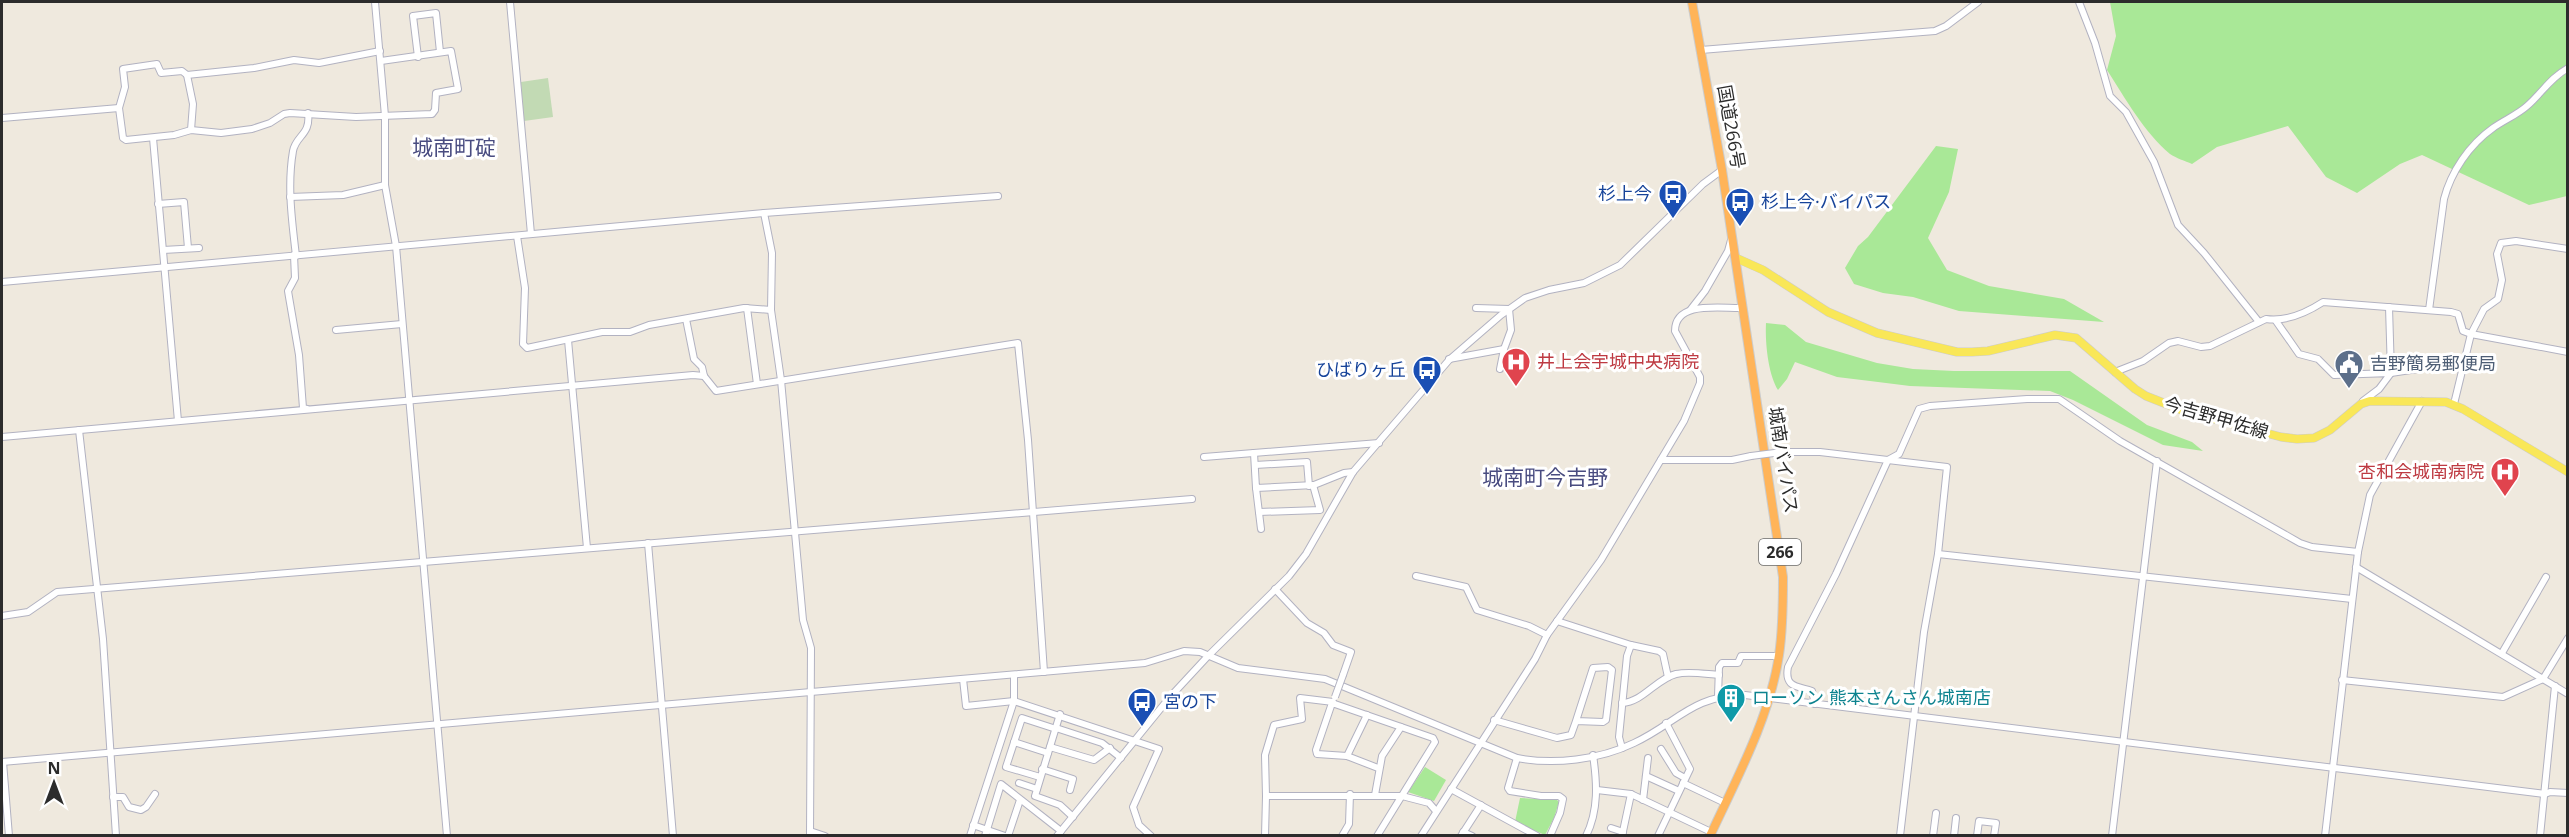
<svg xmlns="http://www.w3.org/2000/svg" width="2569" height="837" viewBox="0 0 2569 837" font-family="'Open Sans','Noto Sans JP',sans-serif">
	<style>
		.green { fill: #a9e897 }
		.cemetery { fill: #c2dab4 }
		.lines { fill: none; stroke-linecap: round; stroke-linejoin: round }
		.minor-casing { stroke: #b2b2c1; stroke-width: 8 }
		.major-casing { stroke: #ccc; stroke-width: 9 }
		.highway-casing { stroke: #ccc; stroke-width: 10 }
		.minor { stroke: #fff; stroke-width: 6 }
		.major { stroke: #f9e758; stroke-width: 8 }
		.highway { stroke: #ffb459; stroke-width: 8 }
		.minor-bridge-casing { stroke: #b2b2c1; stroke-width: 8; stroke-linecap: butt }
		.minor-bridge { stroke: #fff; stroke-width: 6 }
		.labels { text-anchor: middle; stroke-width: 6; stroke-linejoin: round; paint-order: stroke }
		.shield { fill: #fff; stroke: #6b6b6b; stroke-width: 1.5 }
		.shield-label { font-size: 16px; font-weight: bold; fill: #2c2c2c }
		.street-label { font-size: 18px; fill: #2c2c2c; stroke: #fff }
		.transit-label { font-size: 18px; fill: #164399; stroke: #fff; text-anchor: end }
		.health-label { font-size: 18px; fill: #be3a42; stroke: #fff; text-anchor: start }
		.service-label { font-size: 18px; fill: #4e5e75; stroke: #fff; text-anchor: start }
		.culture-label { font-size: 18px; fill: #0d838f; stroke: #fff; text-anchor: start }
		.quarter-label { font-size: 21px; fill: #494c80; stroke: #fff }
	</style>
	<rect width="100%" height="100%" fill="#efe9de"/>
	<g class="green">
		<path d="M2110,2h457v194l-38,9 -107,-50 -22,9 -43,29 -31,-16 -38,-51 -71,21 -25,17c-7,-3 -16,-6 -22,-10 -26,-22 -45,-56 -63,-84l9,-34z"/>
		<path d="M1936,146l22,3 -9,43 -21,46 19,32 42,16 75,13 40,23 -145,-11 -46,-14 -30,-4 -29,-9 -9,-16 13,-22 10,-9z"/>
		<path d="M1766,323l19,2 21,17 71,21 36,6 41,2h116l77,54 45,17 11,9 -40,-6 -90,-45 -23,-9 -140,-5 -40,-5 -33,-4 -42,-15 -8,17 -9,11c-10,-16 -13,-48 -12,-67z"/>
		<path d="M1425,767l21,13 -12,21 -26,-9z"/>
		<path d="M1520,798l37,2 2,2 -5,16 -9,17 -30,-13z"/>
	</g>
	<path class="cemetery" d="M548,78l5,39 -29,4 -3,-39z"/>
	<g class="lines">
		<g class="minor-casing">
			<g id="minor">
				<path d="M375,2l10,114v69l11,61 51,590"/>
				<path d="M510,2l21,232"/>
				<path d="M2079,2l16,41 15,53 16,16 28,50 24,63 26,28 55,69"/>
				<path d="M1701,50l234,-19 11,-5 32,-24"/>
				<path d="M380,51l-61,12 -25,-3 -40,8 -67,7 -5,-4 -21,2 -4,-9 -34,5 2,18 -6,21 4,30 3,2 48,-5 17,-5 30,3 31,-4 18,-6 14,-9 6,-1 66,4 76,-3 3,-4 1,-17 22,-4 -7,-38 -70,10"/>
				<path d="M418,57l-5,-41 23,-3 4,39"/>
				<path d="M187,75l6,29 -2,26"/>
				<path d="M2,118l117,-10"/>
				<path d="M153,138l25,283"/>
				<path d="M290,197l53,-2 42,-10"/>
				<path d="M158,204l26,-2 4,46"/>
				<path d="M764,213l8,40 -1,57 10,70 22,240 8,28 -1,188"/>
				<path d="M517,236l8,52 -2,56 4,4 75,-16h28l19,-7 95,-17 27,2"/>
				<path d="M163,250l36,-2"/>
				<path d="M294,255l1,23 -7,13 1,6 10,58 4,53 4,1"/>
				<path d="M296,256c-4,-35 -9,-70 -3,-105 3,-16 18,-16 15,-38"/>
				<path d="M2,282l762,-69 234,-17"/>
				<path d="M2389,307l2,66 72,-11"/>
				<path d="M747,308l10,76"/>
				<path d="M1476,308l33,1 2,21 -7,19 -4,20"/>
				<path d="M1691,309l14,-18 23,-40 3,-11"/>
				<path d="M2429,310l15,-111c7,-27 25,-54 49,-71 11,-8 24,-13 34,-22 15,-13 23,-28 41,-38"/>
				<path d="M686,319l8,40 8,8 2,9"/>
				<path d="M2276,321l23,33 19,5 16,16 57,-2 -12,16 -16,12"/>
				<path d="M336,330l66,-6"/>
				<path d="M568,340l19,208"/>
				<path d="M1449,359l55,-10"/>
				<path d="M2115,372l28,-11 26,-18 9,-2 23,6 9,-1 56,-27c21,3 40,-6 57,-17l128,10 7,2 5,17 8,3 97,18"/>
				<path d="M2454,404l17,-70 13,-25 14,-10 4,-19 -5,-26 4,-11 15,-2 52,8"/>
				<path d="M79,430l24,209 13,197"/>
				<path d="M2,437l691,-62 11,1 12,15 302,-48 10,97 16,232"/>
				<path d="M1782,452h38l127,15 -9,87 -14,78 -24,204"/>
				<path d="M1254,453l2,35 58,-3 30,-12 9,-1"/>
				<path d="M1204,457l175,-14"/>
				<path d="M1661,460h71l19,-4"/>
				<path d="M1255,465l52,-3 2,24"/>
				<path d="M1256,488l5,41"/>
				<path d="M1259,512l61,-2 -7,-25"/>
				<path d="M648,543l25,293"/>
				<path d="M1938,554l414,45"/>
				<path d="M2356,567l212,127"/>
				<path d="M1416,576l50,11 11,23 52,16 18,9"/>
				<path d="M1275,589l32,34 17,10 9,12 18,7 -8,23"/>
				<path d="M2,616l26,-4 29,-20 1135,-93"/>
				<path d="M1557,621l74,24"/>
				<path d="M2502,653l44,-76"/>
				<path d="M963,679l3,27 48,-5 145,48 -26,58 6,18 12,11"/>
				<path d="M2342,680l161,17 40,-18 25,-41"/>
				<path d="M1718,696l1,-29 3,-4h16l3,-7h38"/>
				<path d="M1333,702l-33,-4 2,21 -28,6 -9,30 1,41h136l27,7 7,8"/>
				<path d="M1622,703c21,-1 34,-24 54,-29 13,-3 29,0 43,1"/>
				<path d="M1815,704l-3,-13c-14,-5 -28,-3 -24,-24l48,-93 52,-114 11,-6 20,-45 11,-3 97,-7h32l61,42 180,102 12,4 46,5"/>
				<path d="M1060,714l-25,82 25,9 13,12"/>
				<path d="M1494,720l63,18 14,-3 5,-14 27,1 3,-2 6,-50 -4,-3 -15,1 -17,53"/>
				<path d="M1056,728l46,15 19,15"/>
				<path d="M1014,742l34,11"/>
				<path d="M1050,747l44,13 16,-12"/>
				<path d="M1622,748l-3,-11 8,-81 4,-11 28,6 4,3 5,23"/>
				<path d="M1661,749l15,24 9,5"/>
				<path d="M1347,756l20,-41"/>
				<path d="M1517,758l-9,30 2,3 31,5h18l4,3 -3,14 -10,23"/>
				<path d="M2,762l1143,-99 39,-12 16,1 38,16 87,11 192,79c37,7 82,2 117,-15 43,-20 58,-48 111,-48l800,99 5,-2 18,1"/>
				<path d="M3,762l6,74"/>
				<path d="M1042,769l31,10 -3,11"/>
				<path d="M1646,776l33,15"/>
				<path d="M1040,777l-34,-10 16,-49 34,11"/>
				<path d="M1019,783l18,6"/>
				<path d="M1683,783l42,20"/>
				<path d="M1451,789l86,47"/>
				<path d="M1597,790l34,4 80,38"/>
				<path d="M1375,795l7,-39 19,-29"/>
				<path d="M113,797h10l6,10 12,3 5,-3 9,-13"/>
				<path d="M1643,800l5,-42"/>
				<path d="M973,825l32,11"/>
				<path d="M1611,828l12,4"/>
				<path d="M810,831l15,5"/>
				<path d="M1463,832l9,4"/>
				<path d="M970,836l44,-135v-26"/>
				<path d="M985,836l16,-52 60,47"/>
				<path d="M1008,836l12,-36"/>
				<path d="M1057,836l113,-139 38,-41 81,-80 17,-22 47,-82 96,-112 52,-45 24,-17 24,-8 35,-7 36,-18 83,-81 19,-14"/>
				<path d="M1265,836l1,-40"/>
				<path d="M1342,836l7,-12 1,-30"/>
				<path d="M1377,836l58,-94 -2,-4 -101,-35 -16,47 1,4 30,2 31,12"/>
				<path d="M1421,836l114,-177 12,-24 54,-75 83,-139 16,-38v-6l-25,-46c0,-31 47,-22 68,-23"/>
				<path d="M1461,836l20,-31"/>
				<path d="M1586,836c13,-26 11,-54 7,-81"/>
				<path d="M1622,836l9,-42"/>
				<path d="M1658,836l32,-67 -24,-46"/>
				<path d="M1933,836l3,-23"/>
				<path d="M1954,836l2,-18"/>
				<path d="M1977,836l2,-15 17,2 -2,13"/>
				<path d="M2112,836l45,-375"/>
				<path d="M2325,836l33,-284 12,-57 52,-94"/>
				<path d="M2540,836l15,-150"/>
			</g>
		</g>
		<g class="major-casing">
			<path id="major" d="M1736,258l27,12 65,42 49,21 80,19h15l16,-1 67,-16 21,3 59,51 11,7 38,15 97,26 16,2 17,-1 16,-8 31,-26 9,-3 76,1 17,7 105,63"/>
		</g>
		<g class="highway-casing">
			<path id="highway" d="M1692,2l30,168 61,407c0,26 0,52 -4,78 -9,62 -43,125 -69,181"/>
		</g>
		<use href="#minor" class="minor"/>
		<use href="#major" class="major"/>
		<use href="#highway" class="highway"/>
		<g class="minor-bridge-casing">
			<g id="minor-bridge">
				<path d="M1751,456l31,-4"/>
				<path d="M1335,697l8,-22"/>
			</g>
		</g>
		<use href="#minor-bridge" class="minor-bridge"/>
	</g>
	<defs>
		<g id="bus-pin" transform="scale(1.5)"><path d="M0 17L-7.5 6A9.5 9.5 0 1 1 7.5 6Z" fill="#1a4fb4" stroke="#fff"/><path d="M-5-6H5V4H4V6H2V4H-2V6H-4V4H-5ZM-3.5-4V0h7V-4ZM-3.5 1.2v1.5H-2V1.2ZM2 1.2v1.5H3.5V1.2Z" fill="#fff"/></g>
		<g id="hospital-pin" transform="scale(1.5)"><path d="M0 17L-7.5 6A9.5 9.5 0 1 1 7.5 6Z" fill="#e0444e" stroke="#fff"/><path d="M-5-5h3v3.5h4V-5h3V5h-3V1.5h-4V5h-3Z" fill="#fff"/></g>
		<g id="civic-pin" transform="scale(1.5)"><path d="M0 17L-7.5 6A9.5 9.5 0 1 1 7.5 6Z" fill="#5c6f8a" stroke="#fff"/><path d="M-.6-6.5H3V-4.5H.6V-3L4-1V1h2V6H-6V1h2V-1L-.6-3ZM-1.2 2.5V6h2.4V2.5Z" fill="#fff"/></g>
		<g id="building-pin" transform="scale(1.5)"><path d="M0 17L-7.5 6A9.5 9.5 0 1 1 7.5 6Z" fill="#0f9aa8" stroke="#fff"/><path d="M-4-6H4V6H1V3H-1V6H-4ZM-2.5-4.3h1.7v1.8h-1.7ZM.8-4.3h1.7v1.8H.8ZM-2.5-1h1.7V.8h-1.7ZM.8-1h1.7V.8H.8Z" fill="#fff"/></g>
	</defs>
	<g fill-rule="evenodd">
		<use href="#bus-pin" x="1673" y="194"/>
		<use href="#bus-pin" x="1740" y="202"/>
		<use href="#hospital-pin" x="1516" y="362"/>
		<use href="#civic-pin" x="2349" y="364"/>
		<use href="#bus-pin" x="1427" y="370"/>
		<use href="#hospital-pin" x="2505" y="472"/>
		<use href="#building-pin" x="1731" y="698"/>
		<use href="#bus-pin" x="1142" y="702"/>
	</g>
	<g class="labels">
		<rect class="shield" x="1759" y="539" width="42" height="26" rx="4.5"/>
		<g class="shield-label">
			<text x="1780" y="558">266</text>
		</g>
		<g class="street-label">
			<text transform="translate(1731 127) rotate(80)" y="6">国道266号</text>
			<text transform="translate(2216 418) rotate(16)" y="6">今吉野甲佐線</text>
			<text transform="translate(1783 460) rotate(81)" y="6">城南バイパス</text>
		</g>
		<g class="transit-label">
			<text x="1652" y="200">杉上今</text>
			<text x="1761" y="208" text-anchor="start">杉上今·バイパス</text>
			<text x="1406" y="376">ひばりヶ丘</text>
			<text x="1163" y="708" text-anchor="start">宮の下</text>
		</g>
		<g class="health-label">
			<text x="1537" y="368">井上会宇城中央病院</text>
			<text x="2484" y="478" text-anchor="end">杏和会城南病院</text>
		</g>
		<g class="service-label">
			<text x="2370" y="370">吉野簡易郵便局</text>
		</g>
		<g class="culture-label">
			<text x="1752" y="704">ローソン 熊本さんさん城南店</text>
		</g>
		<g class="quarter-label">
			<text x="454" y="155">城南町碇</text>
			<text x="1545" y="485">城南町今吉野</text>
		</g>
	</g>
	<rect width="2569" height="837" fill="none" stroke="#2c2c2c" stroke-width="6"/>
	<g transform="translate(54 783)" stroke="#ffffff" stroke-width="4.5" paint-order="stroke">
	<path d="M0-4.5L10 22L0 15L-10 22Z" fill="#2c2c2c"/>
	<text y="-9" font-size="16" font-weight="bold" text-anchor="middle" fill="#2c2c2c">N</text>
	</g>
</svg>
